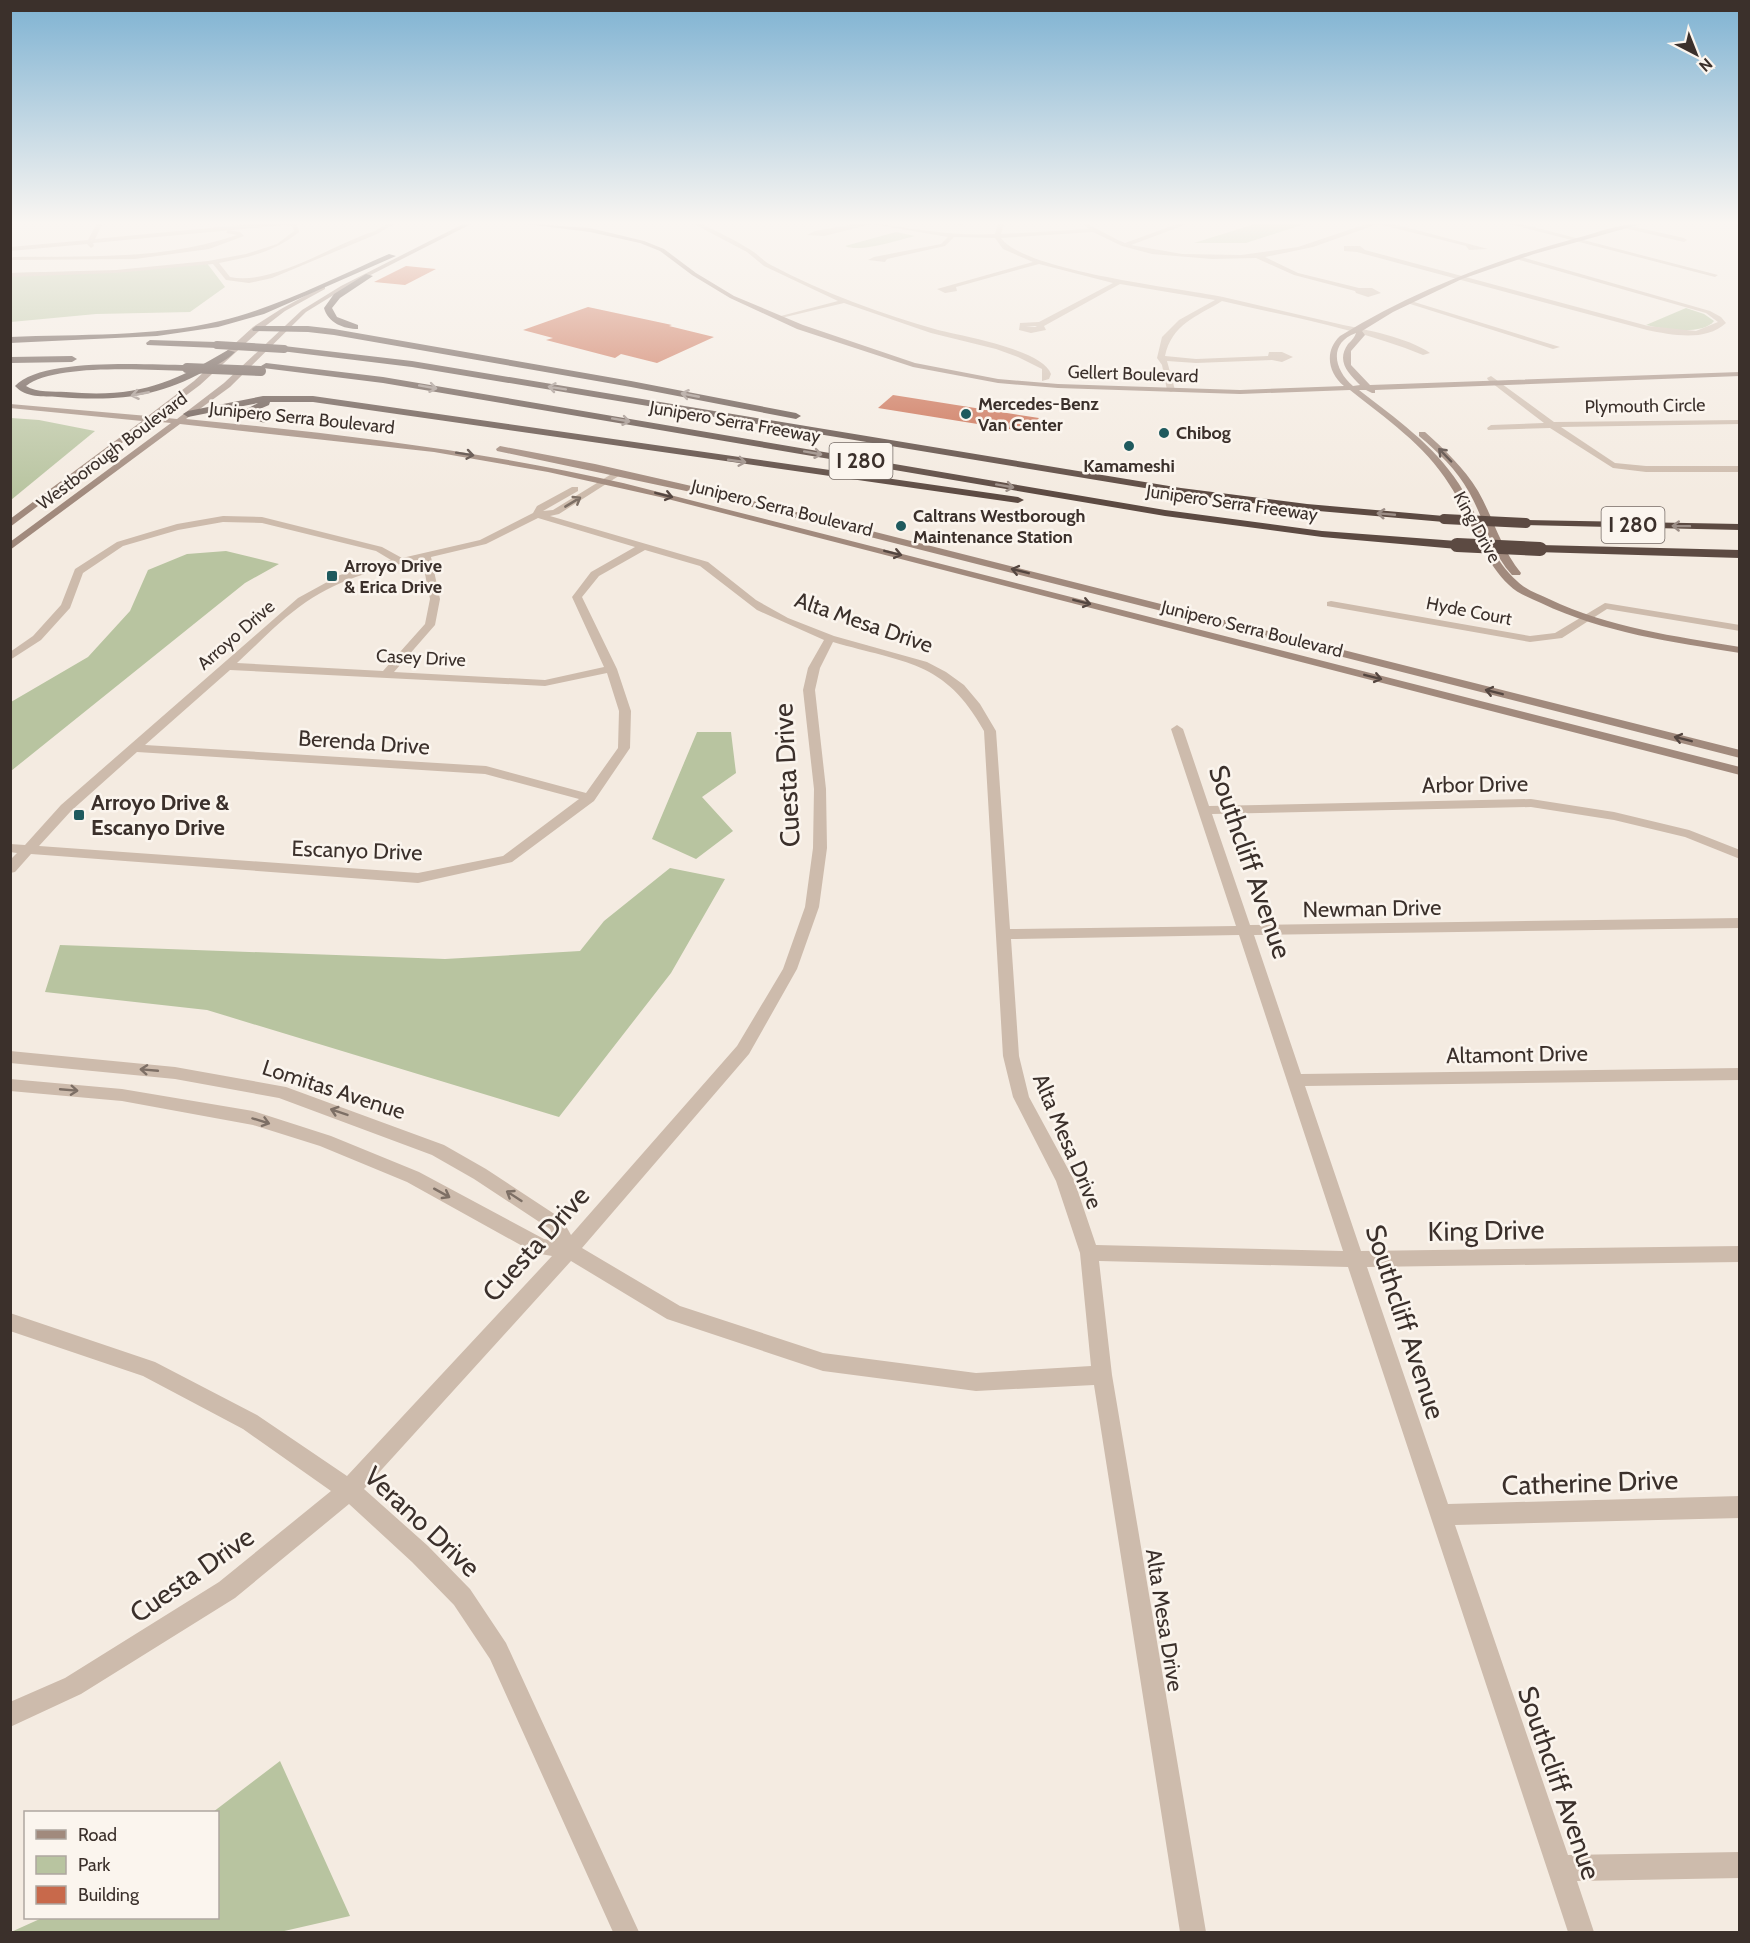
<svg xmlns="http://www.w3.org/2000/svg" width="1750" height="1943" viewBox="0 0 1750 1943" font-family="Cabin,sans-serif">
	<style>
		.green { fill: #b8c4a0 }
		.building { fill: #c8694b }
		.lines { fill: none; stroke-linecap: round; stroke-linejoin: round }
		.street { fill: #cdbbac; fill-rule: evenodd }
		.secondary { fill: #a18a7d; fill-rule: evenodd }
		.highway { fill: #5c4a42; fill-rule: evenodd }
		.highway-bridge-far2 { stroke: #5c4a42; stroke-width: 8 }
		.highway-bridge-far1 { stroke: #5c4a42; stroke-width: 10 }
		.highway-bridge { stroke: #5c4a42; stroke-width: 14 }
		.oneway { stroke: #9c8e87 }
		.oneway2 { stroke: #544640 }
		.oneway3 { stroke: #7d6f65 }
		.poi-dot { fill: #1f5a5e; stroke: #fbf5ee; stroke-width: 2 }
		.labels { text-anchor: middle; stroke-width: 5; stroke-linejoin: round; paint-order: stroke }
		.far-street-label { font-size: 18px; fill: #3b302b; stroke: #fbf5ee }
		.far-poi-label { font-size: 18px; font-weight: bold; fill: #3b302b; stroke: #fbf5ee; text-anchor: start }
		.shield { fill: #fbf5ee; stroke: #756b66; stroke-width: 1.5 }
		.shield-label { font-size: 21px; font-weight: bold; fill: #3b302b }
		.street-label { font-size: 22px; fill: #3b302b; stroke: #fbf5ee }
		.poi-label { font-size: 22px; font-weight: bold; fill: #3b302b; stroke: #fbf5ee; text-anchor: start }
		.near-street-label { font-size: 27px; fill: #3b302b; stroke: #fbf5ee }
	</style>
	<rect width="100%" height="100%" fill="#f4ebe1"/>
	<g class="green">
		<path d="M1258,223h50l-62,20h-52z"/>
		<path d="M896,232l19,4c-17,4 -55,17 -70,10z"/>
		<path d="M206,262l19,25 -35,25 -94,2 -85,8 -1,-49 108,-2z"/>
		<path d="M1686,308l18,6 10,7c-12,15 -52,8 -68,4z"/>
		<path d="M11,418l28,2 56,11 -84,69z"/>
		<path d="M226,551l53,13 -34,19 -234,188v-69l77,-45 42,-46 18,-41 39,-16z"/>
		<path d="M697,732h34l5,41 -34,24 31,34 -37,28 -44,-20z"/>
		<path d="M670,868l55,11 -54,94 -112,144 -352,-107 -162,-18 15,-47 385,14 135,-8 24,-30z"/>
		<path d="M280,1761l70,155 -70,16h-269l31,-14h176v-106h-5z"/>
	</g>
	<g class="building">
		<path d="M406,266l30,3 -31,16 -31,-3z"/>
		<path d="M588,307l84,18 -3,1 45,11 -57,26 -36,-9 -6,4 -69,-18 7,-2 -30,-8z"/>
		<path d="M893,395l146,23 -12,14 -149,-24z"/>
	</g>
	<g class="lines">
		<g class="street">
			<path d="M10,223h4l-2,3 -2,1z"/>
			<path d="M97,223h6l-8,16 167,-16 35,1 2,8c-25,20 -49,25 -80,31l11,14c43,9 103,-33 145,-46l13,-8h8l-19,11 -105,44 -23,5 -23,-3 -13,-16 -97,9 -106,4v-4l106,-3 92,-9 38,-7 31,-10 17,-13 -2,-5 -7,-1 -192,18 1,3 -3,2 -4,-4 -77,7v-4l78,-7z"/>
			<path d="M692,223h8c17,9 34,16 49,26 8,4 14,12 22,16 53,28 110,49 167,65 25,6 105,20 113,44l-2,5 -7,2v-12l-24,-12 -22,-8 -65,-16 -87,-30 -67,16v-2l61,-16 -74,-35 -17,-14z"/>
			<path d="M860,223c24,0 46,6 70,8 21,3 43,4 65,3l3,-11h6l-3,11 88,-5 -8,-6c8,0 33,16 44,20l55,-20h10l-59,22 51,9 59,1 57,-8 71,-24h21l98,26 -19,1 -3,-4 -88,-22 -65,23 -48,10 33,16 61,15h13l9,5 -13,4 -12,-4 -1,-2 -61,-16 -38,-17 -44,1 -60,-5 -30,-8 -29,-14 -92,6c23,33 178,50 222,59 39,9 77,18 116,27 27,6 68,13 91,29l-7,2c-64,-26 -133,-38 -201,-54 -26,16 -50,23 -57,55l31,3 72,-3 1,-4h13l11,5 -11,5 -10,-2 -76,3 -29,-2 8,29 -4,2 -4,-2 -5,-25 -5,-7 5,-21 17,-17 36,-20 -95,-16 -76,42 2,4 -15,3 -12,-3 1,-7 19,-1 74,-39 -74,-19 -83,23 1,4 -12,2 -8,-4 96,-27 -30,-13 -8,-11 -41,-1 -9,9 -58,13 -2,3 -17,-2 6,-3 67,-13 7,-7 -76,-13 -48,12 -17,-1 8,-4zM1035,326l2,1h-11z"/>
			<path d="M954,223h10v1l-3,2z"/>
			<path d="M1506,223h12l200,52 -3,2z"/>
			<path d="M1733,223h6l1,7z"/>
			<path d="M1626,225l58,13 3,2 -3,2 -60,-14z"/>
			<path d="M228,230l12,2 4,4 -35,13 -74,10 -125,1 3,-3c75,-1 152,3 224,-22l-11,-2z"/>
			<path d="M1344,246h16l5,4 283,76 48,5 22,-9 -12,-9 -190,-54 2,-3 192,55 11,6 5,6c-21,19 -54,12 -79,7l-290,-78 -13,-1z"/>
			<path d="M1407,301h4l149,46 -7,2 -146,-46z"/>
			<path d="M1491,376l63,46 186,-2v4l-179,3 54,36 31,3h94v6h-94l-33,-4 -63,-40 -62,2 -1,-2 4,-3 53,-2 -56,-43 -1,-2z"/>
			<path d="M618,470l7,2 -66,42 -9,2 158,46 48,38 32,18 46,18 93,26 19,10 18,13 16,19 16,27 14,198 226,-3 -65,-197 6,-4 6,4 26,77 322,-7 83,13 75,18 51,20v9l-55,-22 -71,-17 -83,-13 -319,7 38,111 490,-7v10l-486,7 47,139 439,-6v12l-435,6 56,165 379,-5v16l-373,5 81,237 292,-8v22l-285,7 113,330 172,-3v26l-163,3 17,51h-26l-220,-665 -249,-6 13,114 94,557h-26l-86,-547 -118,6 -153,-20 -156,-52 -96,-58 -207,228 64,57 42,43 36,54 133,289h-26l-123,-273 -36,-54 -42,-43 -63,-58 -114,94 -154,96 -71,33v-25l55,-24 154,-96 112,-91 -88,-62 -100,-53 -133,-45v-18l145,49 102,53 90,61 205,-220 -17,-3 -128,-71 -87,-36 -67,-21 -131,-24 -112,-10v-12l112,10 131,22 78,25 88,36 125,67 11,2 -5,-12 -76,-50 -42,-24 -153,-57 -104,-19 -165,-16v-12l165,16 111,20 158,58 42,24 76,50 9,16 166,-189 46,-77 22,-62 8,-59 1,-59 -11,-99 5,-22 16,-28 -67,-30 -57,-44 -55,-16 -46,26 -17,21 35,72 14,42 -1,37 -36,53 -82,61 -94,21 -387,-29 -16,18 -5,1v-13l7,-7 -7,-1v-8l15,1 36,-40 237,-207 42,-23 51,-15 -15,-9 -114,-28 -39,-1 -45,8 -55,16 -40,27 -13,35 -29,32 -31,20v-8l23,-16 28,-31 14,-36 42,-27 60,-18 46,-8 39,1 120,30 20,11 78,-18 53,-27 4,-7 35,-19h6v4l-35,20 10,-1zM538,518l97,29 -44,25 -19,25 32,70 -59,13 -151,-8 41,-47 5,-26 -9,-42 55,-13zM422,559l8,40 -5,25 -42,47 -146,-8c22,-20 44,-44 69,-61 35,-24 75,-34 116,-43zM833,642c71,21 112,18 151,89l19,325 10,41 43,84 24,72 11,113 -115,7 -153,-20 -143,-47 -98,-58 167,-194 48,-85 22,-62 8,-59 -1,-59 -11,-99 5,-22zM230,670l315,16 62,-13 12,38 -1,37 -32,45 -100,-27 -341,-21zM137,752l348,22 94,25 -76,57 -85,17 -379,-27 32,-35zM1239,935l104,316 -247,-6 -22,-65 -45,-83 -10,-41 -8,-117z"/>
			<path d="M1331,601l199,35 25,-3 50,-30 135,22v6l-133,-22 -45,29 -32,4 -203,-36v-4z"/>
		</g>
		<g class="secondary">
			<path d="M465,223h8l-128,65 -39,24 -76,75 -44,32c147,14 292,31 437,64l1117,284v8l-1080,-278 -112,-25 -114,-20 -254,-28 -170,126v-8l161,-119 -20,-2 -141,106v-8l132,-98 -132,-13v-4l138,12 46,-35 59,-54 28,-18 40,-22h4v2l-40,22 -26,20 -59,54 -43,32 20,2 47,-36 78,-73 39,-24z"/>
			<path d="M518,223l72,5 54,13 20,8 32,24 38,23 69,29 112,38 83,16 60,5 182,6 104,-4c-16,-13 -20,-35 -4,-50 73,-45 154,-76 237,-98 22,-6 45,-15 68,-15l-111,31 -72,25 -69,33 -31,19 3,4 -14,16v14l19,20 370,-13v4l-365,14v3h-3l-6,-3h-7c36,28 75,55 100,94 20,32 29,71 58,97 9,9 22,13 32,18 61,29 125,37 191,48v6c-68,-11 -136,-20 -199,-50 -11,-5 -23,-9 -32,-18 -29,-28 -38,-68 -60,-101 -24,-39 -64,-66 -99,-94l-110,4 -182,-6 -60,-5 -85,-16 -116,-38 -67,-31 -38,-23 -32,-24 -20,-8 -50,-11zM1356,333c-1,4 -4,7 -8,11 -12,17 0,29 12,41l-7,1c-19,-16 -25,-43 3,-53z"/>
			<path d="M1419,432h6c20,18 39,36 53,59 16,28 22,56 43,82l-1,2h-8c-22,-24 -27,-55 -43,-83 -12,-22 -31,-40 -50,-56z"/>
			<path d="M500,446l95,18 114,26 1031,260v8l-1035,-263 -208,-44 -1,-2z"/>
		</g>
		<g class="highway">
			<path d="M389,254l7,2 -132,58 -46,13 -61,9 -147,7v-6c69,-3 143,0 210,-16 58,-14 114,-43 169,-67z"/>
			<path d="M366,274l7,2 -33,22 -8,10 5,9 21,8v4c-14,0 -30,-6 -34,-21l10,-14z"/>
			<path d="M256,326h52l26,3 297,52 165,32 5,3 -5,3 -165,-32 -297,-52 -26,-3 -55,-1 -1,-2z"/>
			<path d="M150,340l67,2 4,3 -4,3 -70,-3 -1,-2z"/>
			<path d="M284,346l128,15 769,127 126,16 137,12 6,3 -6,3 -137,-12 -126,-16 -769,-127 -131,-16 -1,-2z"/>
			<path d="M228,350l7,2c-8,8 -20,14 -30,19 -51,28 -91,30 -147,26 -15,-1 -32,1 -43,-11 27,-29 133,-21 172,-21l5,3 -5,3c-38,-1 -132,-8 -161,15 11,7 27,5 40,6 70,6 103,-7 162,-42z"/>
			<path d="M10,357l62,-1 5,3 -5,3 -62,1z"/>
			<path d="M266,363l117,14 782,133 157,21 135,10 6,4 -6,4 -135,-12 -157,-21 -782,-133 -120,-15 -2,-2z"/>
			<path d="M263,396h50l705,101 6,3 -6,3 -705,-101h-43l-1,3 -16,7 1,3 12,4v4l-19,-4 -4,-8 15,-8 -70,14 -5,-3 5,-3z"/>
			<path d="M1526,520l214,4v6l-218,-5v-4z"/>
			<path d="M1540,545l200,5v8l-204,-6 -2,-3z"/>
		</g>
		<path class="highway-bridge-far2" d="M217,345l67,4"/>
		<g class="highway-bridge-far1">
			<path d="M187,368l74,3"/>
			<path d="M1444,519l82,4"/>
		</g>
		<path class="highway-bridge" d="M1457,545l83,4"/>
	</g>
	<defs><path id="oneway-shaft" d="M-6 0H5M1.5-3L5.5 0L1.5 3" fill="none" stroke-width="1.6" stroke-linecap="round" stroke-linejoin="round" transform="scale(1.5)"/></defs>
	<g class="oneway">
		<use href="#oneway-shaft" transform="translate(428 387) rotate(10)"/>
		<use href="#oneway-shaft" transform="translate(557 388) rotate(-171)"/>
		<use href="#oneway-shaft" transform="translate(140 394) rotate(169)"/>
		<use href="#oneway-shaft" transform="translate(690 395) rotate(-169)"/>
		<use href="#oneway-shaft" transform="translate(621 420) rotate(10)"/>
		<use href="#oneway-shaft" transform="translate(813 453) rotate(10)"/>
		<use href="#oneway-shaft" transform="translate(737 461) rotate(8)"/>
		<use href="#oneway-shaft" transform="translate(1005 486) rotate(10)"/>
		<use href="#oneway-shaft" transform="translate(1386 514) rotate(-175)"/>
		<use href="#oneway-shaft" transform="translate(1681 526) rotate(-179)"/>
	</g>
	<g class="oneway2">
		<use href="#oneway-shaft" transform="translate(465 454) rotate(9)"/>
		<use href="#oneway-shaft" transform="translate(1445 455) rotate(-134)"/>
		<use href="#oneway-shaft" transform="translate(664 495) rotate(14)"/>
		<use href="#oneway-shaft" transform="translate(893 553) rotate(14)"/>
		<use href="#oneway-shaft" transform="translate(1020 571) rotate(-166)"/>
		<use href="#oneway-shaft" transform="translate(1082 602) rotate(14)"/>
		<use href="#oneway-shaft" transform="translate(1373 677) rotate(14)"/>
		<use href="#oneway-shaft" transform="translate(1494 692) rotate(-166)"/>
		<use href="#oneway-shaft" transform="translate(1683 739) rotate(-166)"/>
	</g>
	<g class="oneway3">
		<use href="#oneway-shaft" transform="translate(573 502) rotate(-31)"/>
		<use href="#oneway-shaft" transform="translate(149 1070) rotate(-175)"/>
		<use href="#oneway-shaft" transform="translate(69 1090) rotate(5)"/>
		<use href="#oneway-shaft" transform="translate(339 1112) rotate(-161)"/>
		<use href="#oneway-shaft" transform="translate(261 1121) rotate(17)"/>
		<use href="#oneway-shaft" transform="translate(442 1193) rotate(29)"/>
		<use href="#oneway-shaft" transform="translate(514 1196) rotate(-147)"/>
	</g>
	<linearGradient id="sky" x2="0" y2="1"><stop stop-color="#7eb2d2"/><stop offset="0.45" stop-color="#faf6f2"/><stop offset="1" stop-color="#faf6f2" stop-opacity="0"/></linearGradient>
	<rect width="1750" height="495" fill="url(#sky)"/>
	<g class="poi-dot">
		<circle cx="966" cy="414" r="6"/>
		<circle cx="1164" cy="433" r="6"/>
		<circle cx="1129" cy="446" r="6"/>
		<circle cx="901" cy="526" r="6"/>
		<rect x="326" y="570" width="12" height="12" rx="3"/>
		<rect x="73" y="809" width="12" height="12" rx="3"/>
	</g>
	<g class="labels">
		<g class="far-street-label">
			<text transform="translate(1133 374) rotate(2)" y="6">Gellert Boulevard</text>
			<text transform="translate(1645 406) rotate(-1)" y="6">Plymouth Circle</text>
			<text transform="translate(302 418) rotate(6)" y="6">Junipero Serra Boulevard</text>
			<text transform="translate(735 422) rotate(10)" y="6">Junipero Serra Freeway</text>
			<text transform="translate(112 451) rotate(-37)" y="6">Westborough Boulevard</text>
			<text transform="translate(1232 503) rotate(8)" y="6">Junipero Serra Freeway</text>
			<text transform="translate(782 508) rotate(14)" y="6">Junipero Serra Boulevard</text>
			<text transform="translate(1477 527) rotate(61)" y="6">King Drive</text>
			<text transform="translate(1469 611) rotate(11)" y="6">Hyde Court</text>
			<text transform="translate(1252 629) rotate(14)" y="6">Junipero Serra Boulevard</text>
			<text transform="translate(236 635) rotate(-41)" y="6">Arroyo Drive</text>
			<text transform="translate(421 658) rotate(3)" y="6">Casey Drive</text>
		</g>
		<g class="far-poi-label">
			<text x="978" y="410">Mercedes-Benz<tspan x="978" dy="21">Van Center</tspan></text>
			<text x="1176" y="439">Chibog</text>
			<text x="1129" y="472" text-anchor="middle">Kamameshi</text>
			<text x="913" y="522">Caltrans Westborough<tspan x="913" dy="21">Maintenance Station</tspan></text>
			<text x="344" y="572">Arroyo Drive<tspan x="344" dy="21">&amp; Erica Drive</tspan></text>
		</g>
		<g class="shield">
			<rect x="829.5" y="443" width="63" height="36" rx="4.5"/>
			<rect x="1601.5" y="507" width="63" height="36" rx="4.5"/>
		</g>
		<g class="shield-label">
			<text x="861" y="468">I 280</text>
			<text x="1633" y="532">I 280</text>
		</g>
		<g class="street-label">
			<text transform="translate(864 622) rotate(19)" y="8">Alta Mesa Drive</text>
			<text transform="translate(364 742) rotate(4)" y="8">Berenda Drive</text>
			<text transform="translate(1475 784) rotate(-1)" y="8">Arbor Drive</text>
			<text transform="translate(357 850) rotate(2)" y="8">Escanyo Drive</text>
			<text transform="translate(1372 908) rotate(-1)" y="8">Newman Drive</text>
			<text transform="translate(1517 1054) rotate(-1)" y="8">Altamont Drive</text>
			<text transform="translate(334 1089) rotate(18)" y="8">Lomitas Avenue</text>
			<text transform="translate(1068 1141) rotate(67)" y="8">Alta Mesa Drive</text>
			<text transform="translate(1165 1620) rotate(81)" y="8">Alta Mesa Drive</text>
		</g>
		<g class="poi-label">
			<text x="91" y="810">Arroyo Drive &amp;<tspan x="91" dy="25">Escanyo Drive</tspan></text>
		</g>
		<g class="near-street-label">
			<text transform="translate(787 775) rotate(-93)" y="9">Cuesta Drive</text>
			<text transform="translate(1250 862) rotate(71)" y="9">Southcliff Avenue</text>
			<text transform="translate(1486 1231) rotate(-1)" y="9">King Drive</text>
			<text transform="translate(536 1244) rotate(-48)" y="9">Cuesta Drive</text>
			<text transform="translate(1405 1322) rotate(72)" y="9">Southcliff Avenue</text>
			<text transform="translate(1590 1483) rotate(-2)" y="9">Catherine Drive</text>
			<text transform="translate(422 1522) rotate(43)" y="9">Verano Drive</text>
			<text transform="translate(192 1575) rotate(-35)" y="9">Cuesta Drive</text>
			<text transform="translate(1559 1783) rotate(71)" y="9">Southcliff Avenue</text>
		</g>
	</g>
	<rect width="1750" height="1943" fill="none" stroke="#3b302b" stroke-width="24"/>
	<rect x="24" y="1811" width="195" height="108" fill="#fbf5ee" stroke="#aea6a0" stroke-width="1.5"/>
	<rect x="36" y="1830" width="30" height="9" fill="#a18a7d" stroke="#aea6a0" stroke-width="1.5"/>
	<text x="78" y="1841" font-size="18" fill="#3b302b">Road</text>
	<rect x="36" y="1856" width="30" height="18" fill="#b8c4a0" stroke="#aea6a0" stroke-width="1.5"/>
	<text x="78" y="1871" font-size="18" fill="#3b302b">Park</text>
	<rect x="36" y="1886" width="30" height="18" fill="#c8694b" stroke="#aea6a0" stroke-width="1.5"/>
	<text x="78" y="1901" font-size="18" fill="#3b302b">Building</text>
	<g transform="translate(1696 54) rotate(138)" stroke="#fbf5ee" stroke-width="4.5" paint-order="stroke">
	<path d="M0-4.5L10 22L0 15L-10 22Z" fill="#3b302b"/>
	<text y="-9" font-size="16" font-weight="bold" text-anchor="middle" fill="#3b302b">N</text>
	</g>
</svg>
